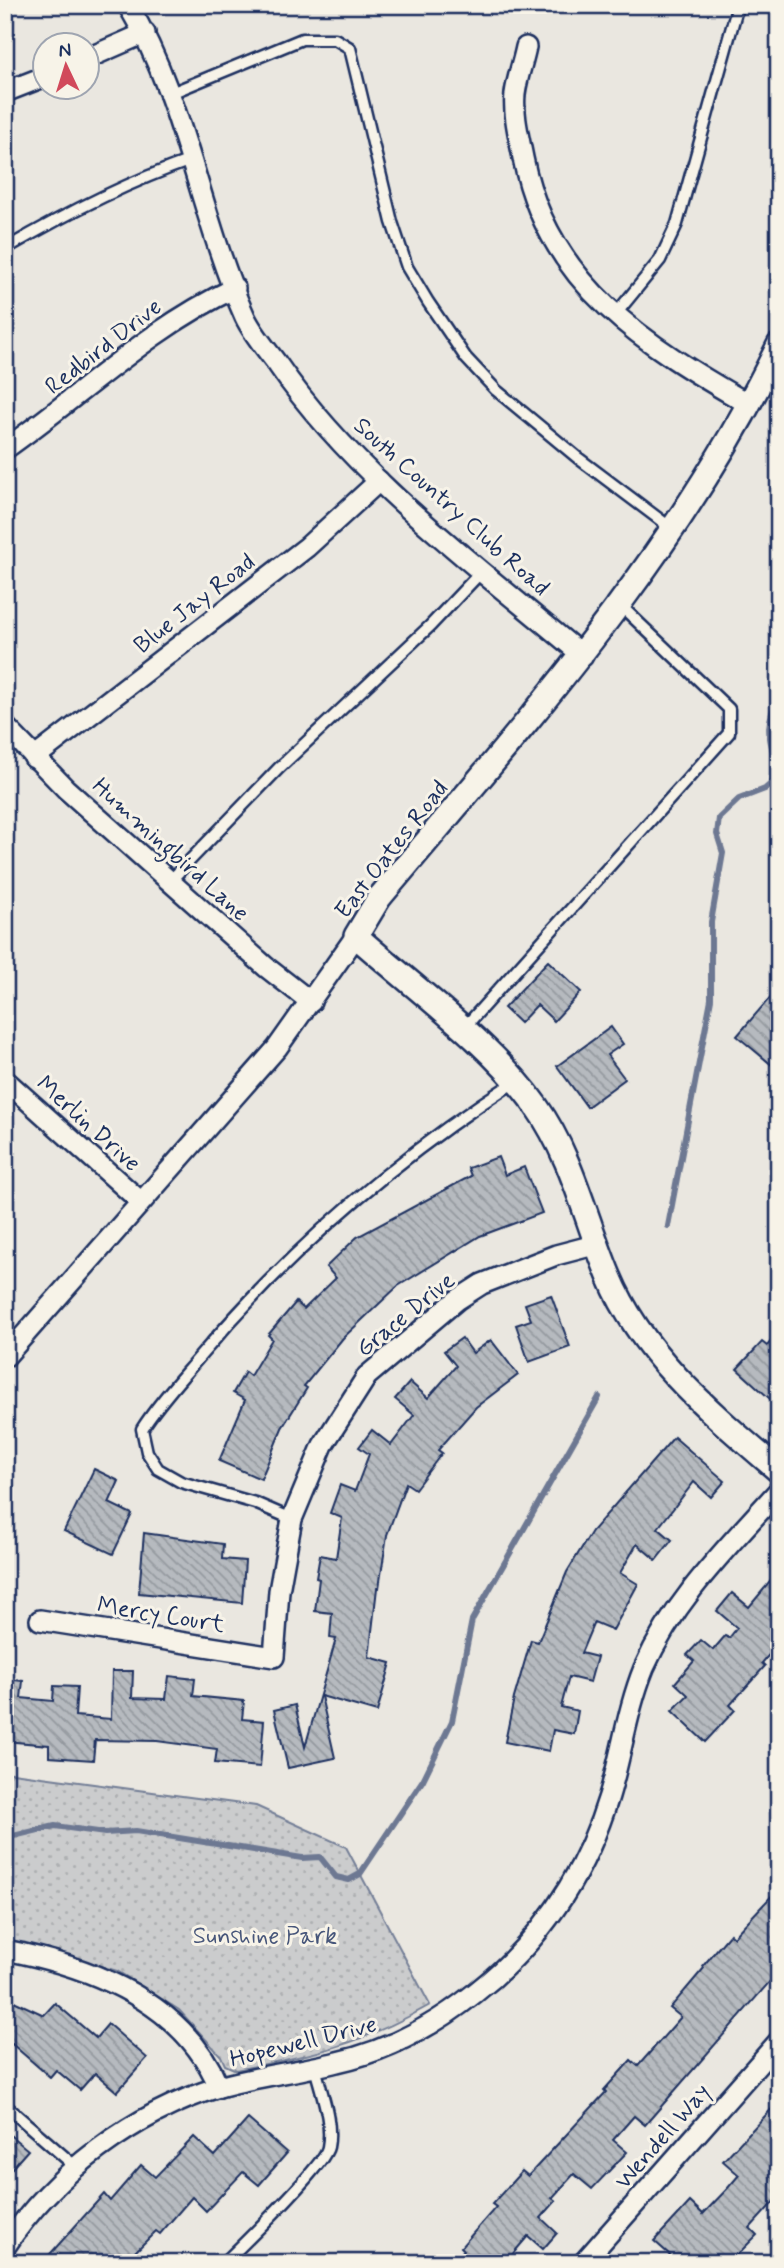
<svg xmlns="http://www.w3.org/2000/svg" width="784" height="2268" viewBox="0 0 784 2268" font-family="Mynerve,sans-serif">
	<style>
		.grass { fill: url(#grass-dots); stroke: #737e96; stroke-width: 2 }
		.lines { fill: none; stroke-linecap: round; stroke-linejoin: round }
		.stream { stroke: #6d7892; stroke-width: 6 }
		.building { fill: url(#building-back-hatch); stroke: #1b2f5e; stroke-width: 2 }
		.service-casing { stroke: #1b2f5e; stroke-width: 15 }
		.minor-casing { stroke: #1b2f5e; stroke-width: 24 }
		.tertiary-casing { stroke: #1b2f5e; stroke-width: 28 }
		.service { stroke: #f7f3e8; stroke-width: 10 }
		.minor { stroke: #f7f3e8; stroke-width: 19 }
		.tertiary { stroke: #f7f3e8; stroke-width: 23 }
		.labels { text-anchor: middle; stroke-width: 6; stroke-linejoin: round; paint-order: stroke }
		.street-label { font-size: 24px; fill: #1b2f5e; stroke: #f7f3e8 }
		.park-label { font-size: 24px; fill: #47567a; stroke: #f7f3e8 }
	</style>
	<defs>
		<pattern id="grass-dots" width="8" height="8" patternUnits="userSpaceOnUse" patternTransform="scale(1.75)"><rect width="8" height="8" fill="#cbcccd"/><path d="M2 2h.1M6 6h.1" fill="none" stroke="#aeb0b2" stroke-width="1.8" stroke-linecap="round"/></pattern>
		<pattern id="building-back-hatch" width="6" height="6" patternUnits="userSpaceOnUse" patternTransform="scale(1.75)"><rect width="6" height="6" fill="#b6babf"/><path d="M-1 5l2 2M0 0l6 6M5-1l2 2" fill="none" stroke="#93989e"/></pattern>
	</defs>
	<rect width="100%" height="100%" fill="#eae7e0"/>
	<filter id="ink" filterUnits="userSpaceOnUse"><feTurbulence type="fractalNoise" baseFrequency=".0143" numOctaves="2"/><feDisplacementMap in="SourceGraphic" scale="14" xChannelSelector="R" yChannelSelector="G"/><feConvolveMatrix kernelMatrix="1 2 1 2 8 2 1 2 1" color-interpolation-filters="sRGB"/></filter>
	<g filter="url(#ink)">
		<path class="grass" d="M5,1772l251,34 90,41 84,158c-70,40 -117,50 -194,65l-11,-5 -4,-9 -42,-46 -62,-39 -112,-33z"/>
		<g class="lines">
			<g class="stream">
				<path d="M668,1226l43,-227v-77l12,-69 -6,-19 2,-16 20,-19 26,-10 10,-9c4,-39 -18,-39 4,-84"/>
				<path d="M5,1838l50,-12 50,7 31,-2 166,27 18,-1 16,20 13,3 11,-6 63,-94 29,-59 20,-101 127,-223"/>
			</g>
		</g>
		<g class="building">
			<path d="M548,961l33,31 -27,29 -17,-16 -17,18 -16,-15z"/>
			<path d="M779,987v84l-42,-35z"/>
			<path d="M611,1027l12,17 -16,11 18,24 -38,28 -30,-41z"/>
			<path d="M498,1157l7,18 19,-8 18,46 -62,23 -82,50 -55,52 -39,48 3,2 -25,40 -21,51 -42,-18 26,-61 -12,-7 12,-21 5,4 22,-37 -4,-4 28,-33 8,7 32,-31 -10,-11 31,-30 114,-61 -3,-8z"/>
			<path d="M551,1295l19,52 -41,15 -13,-37 15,-5 -6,-16z"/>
			<path d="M779,1332v75l-42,-38 25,-27 5,4z"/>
			<path d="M462,1338l11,15 18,-13 27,35 -42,32 -38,43 4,3 -27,36 -9,-6 -19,52 -8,53h-2l-8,69 22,6 -14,49 -56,-16 14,62 -47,10 -14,-58 21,-5 10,42 31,-108 -6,-1 2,-25 -17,-2 4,-32 -3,-1 4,-23 16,3 6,-40 -12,-5 10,-28 15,6 14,-37 -10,-7 13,-17 19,15 23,-30 -19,-16 15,-17 18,16 28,-32 -12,-15z"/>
			<path d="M674,1437l51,44 -14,16 -17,-15 -36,46 14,12 -16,20 -19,-16 -17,29 18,11 -25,46 -19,-8 -13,31 16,4 -7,25 -21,-5 -8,30 17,4 -4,23 -21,-4 -4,21 -44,-9 9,-44 17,-58 7,2 29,-70 25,-41z"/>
			<path d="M94,1469l25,12 -10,22 23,11 -19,40 -49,-23z"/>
			<path d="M144,1533l79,11 -1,15 23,2 -3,42 -103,-10z"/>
			<path d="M779,1571v72l-17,20 3,3 -35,39 5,5 -30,32 -33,-31 16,-16 -13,-12 19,-22 -7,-6 14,-15 12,10 12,-14 4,2 8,-10 -20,-17 15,-18 17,14z"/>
			<path d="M112,1671h21l-1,27 34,1 3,-23 26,3 -2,17 51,5 -2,18 22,2 -4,46 -45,-4 2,-14 -60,-8 -62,-1 -2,20 -44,-3v-12l-44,-4v-62l18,2 -2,17 32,3 1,-15 23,1 -2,29 36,3z"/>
			<path d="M779,1888v83l-134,154 -11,-9 -21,24 14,12 -35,37 -18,-15 -22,24 4,3 -15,17 16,15 -14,16 -15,-13 -23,27h-53l12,-13 -3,-3 35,-40 -4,-3 30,-33 6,5 78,-84 -2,-2 27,-30 7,6 43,-49 -11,-9 34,-40 -1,-2 27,-32 3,3z"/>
			<path d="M5,1997l39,18 11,-12 41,35 12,-14 39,34 -30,34 -22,-19 -15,17 -24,-20 -6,7 -45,-39z"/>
			<path d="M779,2101v95l-29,32 7,7 -28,28h-7l-7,-7 -6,7h-45l6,-8 -16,-14 36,-39 13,12 24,-25 12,-14 -16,-14z"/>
			<path d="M248,2119l39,34 -28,32 -16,-13 -37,39 -14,-14 -32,37 -4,-3 -32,32h-82l62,-69 6,7 31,-36 14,12 39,-40 21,19z"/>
			<path d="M5,2131l23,19 -23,26z"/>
		</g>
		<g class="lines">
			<g class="service-casing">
				<g id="service">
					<path d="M171,93l131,-54h33l15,9 42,174 15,45 21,35 38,56 30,32 82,68 93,70"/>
					<path d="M5,249c60,-35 120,-66 186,-89"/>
					<path d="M615,315l45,-55 17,-36 61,-219"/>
					<path d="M171,880l108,-112 151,-142 52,-55"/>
					<path d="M464,1028l265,-295v-24l-111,-106"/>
					<path d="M292,1519l-37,-16 -74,-21 -23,-13 -11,-17 -5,-23c17,-27 39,-50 60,-75 90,-106 197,-198 314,-273"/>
					<path d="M5,2105l71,62"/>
					<path d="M224,2263c18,-18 101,-98 104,-116 5,-25 -7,-55 -13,-80"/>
				</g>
			</g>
			<g class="minor-casing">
				<g id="minor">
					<path d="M128,5c58,97 71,210 117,312 8,17 22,33 33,48 77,112 201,203 305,291"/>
					<path d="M526,47c-3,15 -9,31 -11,47 -2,21 4,43 8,64 25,127 123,187 227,247"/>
					<path d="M88,58l57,-25"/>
					<path d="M5,92l41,-16"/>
					<path d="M5,449c77,-54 144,-121 230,-161"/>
					<path d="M5,726l61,63 200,178 45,35"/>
					<path d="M34,758l273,-211 72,-66"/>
					<path d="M5,1080l135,121"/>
					<path d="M5,1357l272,-309 79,-112"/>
					<path d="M40,1620l234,37 5,-66 13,-72 31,-74 44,-69 90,-76 25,-16 74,-29 42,-11"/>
					<path d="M5,1950c85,16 179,52 214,137"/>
					<path d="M5,2247c49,-74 129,-134 214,-160 38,-11 79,-15 118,-25 50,-11 98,-37 138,-69 65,-51 110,-118 134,-197 13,-43 18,-86 35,-128 31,-70 85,-122 135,-178"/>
					<path d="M583,2263l196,-222"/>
				</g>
			</g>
			<g class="tertiary-casing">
				<path id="tertiary" d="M779,345c-99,207 -254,379 -400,553l-23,38c57,51 137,109 180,170 37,52 49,113 73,170 34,82 105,139 170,195"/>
			</g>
			<use href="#service" class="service"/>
			<use href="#minor" class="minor"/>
			<use href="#tertiary" class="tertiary"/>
		</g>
	</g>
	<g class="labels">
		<g class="street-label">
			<text transform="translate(103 346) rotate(-38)" y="8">Redbird Drive</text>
			<text transform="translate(452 506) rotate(42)" y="8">South Country Club Road</text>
			<text transform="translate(194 603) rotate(-38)" y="8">Blue Jay Road</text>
			<text transform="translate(171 849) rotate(42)" y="8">Hummingbird Lane</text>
			<text transform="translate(391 849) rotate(-52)" y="8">East Oates Road</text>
			<text transform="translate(89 1123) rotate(42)" y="8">Merlin Drive</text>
			<text transform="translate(405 1314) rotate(-39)" y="8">Grace Drive</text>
			<text transform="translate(161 1614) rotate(9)" y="8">Mercy Court</text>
			<text transform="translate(303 2041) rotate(-14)" y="8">Hopewell Drive</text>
			<text transform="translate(662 2136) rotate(-49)" y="8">Wendell Way</text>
		</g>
		<g class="park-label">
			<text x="265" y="1943">Sunshine Park</text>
		</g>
	</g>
	<rect width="784" height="2268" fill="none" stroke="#f7f3e8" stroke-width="28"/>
	<rect x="14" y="14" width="756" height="2240" fill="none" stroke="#1b2f5e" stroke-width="2.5" filter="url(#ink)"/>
	<g transform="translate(66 66) rotate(356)"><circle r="33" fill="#f7f3e8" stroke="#9fa5b1" stroke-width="2"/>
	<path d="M0-5L12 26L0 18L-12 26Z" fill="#d1495b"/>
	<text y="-10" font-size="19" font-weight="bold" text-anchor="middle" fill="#1b2f5e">N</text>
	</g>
</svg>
